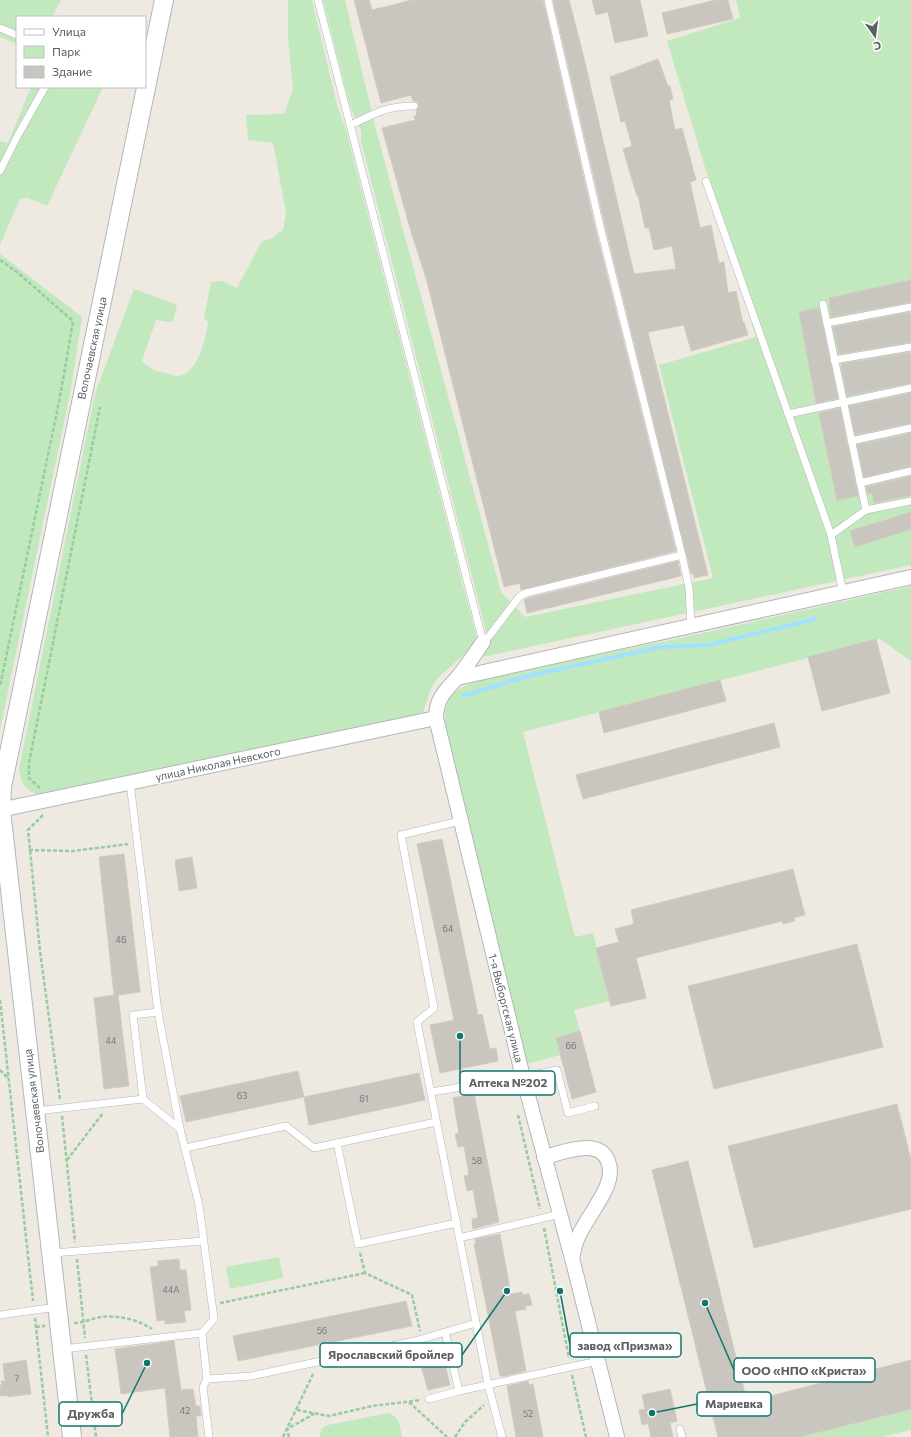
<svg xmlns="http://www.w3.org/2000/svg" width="911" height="1437" viewBox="0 0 911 1437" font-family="Commissioner,sans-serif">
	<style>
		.green { fill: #c2e8bd }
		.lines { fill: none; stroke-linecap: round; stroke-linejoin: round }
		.stream { stroke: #a1e1ff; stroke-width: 4 }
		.building { fill: #c9c5bf; stroke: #d3cbc0 }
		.service-casing { stroke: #b3b6ba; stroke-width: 8 }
		.minor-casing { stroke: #b3b6ba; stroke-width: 16 }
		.tertiary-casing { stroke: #b3b6ba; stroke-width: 20 }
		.path { stroke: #97cba0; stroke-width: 2.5; stroke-dasharray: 4 2; stroke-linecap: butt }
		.service { stroke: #fff; stroke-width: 7 }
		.minor { stroke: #fff; stroke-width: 14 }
		.tertiary { stroke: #fff; stroke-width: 18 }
		.labels { text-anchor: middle; stroke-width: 3; stroke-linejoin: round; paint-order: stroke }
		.number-label { font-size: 9px; fill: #76797b }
		.street-label { font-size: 11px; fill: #5a6064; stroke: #fff }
		.leader { fill: none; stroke: #0f766e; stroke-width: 1.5 }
		.callout-dot { fill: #0f766e; stroke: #fff; stroke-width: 1.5 }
		.callout { fill: #fff; stroke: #0f766e; stroke-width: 1.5 }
		.callout-label { font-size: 12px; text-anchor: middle; font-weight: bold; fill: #5a6064 }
	</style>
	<rect width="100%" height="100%" fill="#eeeae2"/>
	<g class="green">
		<path d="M0,0h72h-11l-9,17h-35v27l-17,-7z"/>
		<path d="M288,0h24l25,105 9,25 131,509c-10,17 -27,26 -40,40 -9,11 -9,23 -15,35l-8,3 -375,78c-14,-5 -18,-11 -20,-26l76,-375 39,-105 43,16 -4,16 -5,1 -12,-2 -14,41c8,8 13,10 24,12 4,1 8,3 12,3 20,-2 28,-38 30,-54l-4,-3 7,-37 11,-1 15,7 25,-47 9,-2 12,-9 3,-17 -13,-70 -25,-3 -2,-25 38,-1 9,-24 -5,-52z"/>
		<path d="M323,0h22l30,126 126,466 24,25 188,-39 -54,-213 97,-28 -89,-296 73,-23 -4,-18h175v565l-433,93 10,-19 -127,-498v-10l-11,-25z"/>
		<path d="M31,87h72l-56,119 -19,-8 -8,1 -20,46v-104l8,2z"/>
		<path d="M0,254l82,63 -11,72 -71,341z"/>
		<path d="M911,586v75l-31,-22 -357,93 52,205 18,-4 17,68 -36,9 6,21 -24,7 4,17 -33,9 -80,-327c-6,-37 1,-45 35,-59l199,-40z"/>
		<path d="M279,1257l4,21 -53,11 -4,-22z"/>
		<path d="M911,1409v21l-30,7h-82z"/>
		<path d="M388,1413c12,3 12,13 14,24h-82l1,-8 7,-4z"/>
	</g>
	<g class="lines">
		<path class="stream" d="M463,696l69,-21 130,-28 47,-2 106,-26"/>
	</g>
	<g class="building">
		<path d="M354,0h15l3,10 40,-10h131l51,223 82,328 -155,39 -1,-7 -16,4 -78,-309 -14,-43 -30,-107 33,-8 -1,-4 3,-1 -1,-4 3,-6 -2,-3 -4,-1 -2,-6 -30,8z"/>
		<path d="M553,0h16l14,54 51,220 42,-5 -4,-23 -18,4 -5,-22h-4l-7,-33 -1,1 -14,-47 9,-3 -7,-25 -4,1 -11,-45 48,-18 10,27h2l3,13 -4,1 6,30 7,-2 14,52 -6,2 10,46 11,-3 8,38 5,-1 4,31 8,-2 7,32 1,-1 4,13 -57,16 -7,-26 -36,7 60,243 -14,3 -1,-5 -2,1 -87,-353z"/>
		<path d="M592,0h48l8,36 -33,7 -7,-31 -12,3z"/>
		<path d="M716,0h12l5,19 -66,15 -5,-21z"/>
		<path d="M911,280v22l-80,15 -2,-19z"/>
		<path d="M819,308l19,90 -22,5 -17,-91z"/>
		<path d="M911,312v30l-72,12 -6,-27z"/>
		<path d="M911,352v31l-64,13 -6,-32z"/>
		<path d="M911,393v30l-56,12 -6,-29z"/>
		<path d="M840,408l18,88 -21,4 -18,-87z"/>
		<path d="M911,433v33l-47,11 -7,-32z"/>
		<path d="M911,476v19l-37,8 -2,-10 -4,1 -2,-7z"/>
		<path d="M911,512v17l-56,18 -5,-16z"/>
		<path d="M678,561l3,15 -154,37 -3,-13 4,-2z"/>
		<path d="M876,639l14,54 -68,18 -14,-54z"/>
		<path d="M720,680l6,21 -122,32 -5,-21z"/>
		<path d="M774,723l6,24 -197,52 -7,-24z"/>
		<path d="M442,839l36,176 4,-1 8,35 6,-1 2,13 -58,12 -10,-48 24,-5 -37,-176z"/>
		<path d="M124,854l16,138 -22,3 11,91 -25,3 -10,-91 20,-3 -15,-138z"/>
		<path d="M192,857l5,31 -18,3 -4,-31z"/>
		<path d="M793,869l12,46 -11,3 1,3 -12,3 -1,-3 -146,37 10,40 -35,8 -15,-58 23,-6 -4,-13 19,-5 -3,-14z"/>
		<path d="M857,944l26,103 -169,42 -26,-103z"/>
		<path d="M580,1031l16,61 -24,7 -16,-61z"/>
		<path d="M298,1071l6,26 -118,25 -6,-26z"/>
		<path d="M419,1073l6,27 -116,25 -5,-28z"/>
		<path d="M474,1093l25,129 -26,7 -1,-10 6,-1 -5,-28 -6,1 -3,-15 5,-1 -5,-29 -6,1 -3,-13 4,-1 -6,-35z"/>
		<path d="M897,1104l14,56v49l-157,39 -26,-102z"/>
		<path d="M688,1161l59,241 164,-42v49l-112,28h-81l-66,-267z"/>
		<path d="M500,1234l11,60 11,-2 1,3 6,-1 3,11 -7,1 1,3 -11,2 11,60 -21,5h-5l-26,-132 2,-1 -1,-4z"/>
		<path d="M179,1259l1,11h6l5,40 -7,1 2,11 -21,2v-4l-8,1 -7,-54 8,-1v-5z"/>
		<path d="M406,1301l6,25 -174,35 -5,-25z"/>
		<path d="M174,1341l7,49 12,-1 3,17h4l1,10h-5l2,21h-28l-5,-49 -44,6 -6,-45z"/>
		<path d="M26,1360l5,34 -23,3v-2l-8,1v-11h2l-1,-4h4l-2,-17z"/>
		<path d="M444,1360l6,25 -22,5 -7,-24z"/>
		<path d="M528,1381l1,4 4,-1 10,53h-27l-9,-51z"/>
		<path d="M670,1389l7,32 -7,2 3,14h-22l-3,-14 -6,2 -3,-15 6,-1 -3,-14z"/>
	</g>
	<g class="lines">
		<g class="service-casing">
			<g id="service">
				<path d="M318,0l165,642"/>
				<path d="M548,0l51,222 83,333 7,33 2,38"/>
				<path d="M0,28l17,7"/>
				<path d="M351,125c24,-12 36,-19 63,-19"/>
				<path d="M0,171l18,-36 27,-48"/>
				<path d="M706,181l125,354 12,58"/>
				<path d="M823,304l43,206"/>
				<path d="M827,323l84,-16"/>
				<path d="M834,360l77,-13"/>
				<path d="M788,414l123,-26"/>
				<path d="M851,441l60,-13"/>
				<path d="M860,483l51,-12"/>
				<path d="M831,535l35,-25 45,-9"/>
				<path d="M483,642l7,-7 30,-39 6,-3 156,-38"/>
				<path d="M130,783l28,229 -25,3 10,84 37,30 19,76 15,114 -12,14 5,46 -4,8 6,50"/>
				<path d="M460,821l-59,14 33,173 -17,14 71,362 14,53"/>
				<path d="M158,1012l22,117"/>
				<path d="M431,1092l92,-15 34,-7 11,43 27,-7"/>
				<path d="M36,1111l107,-12"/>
				<path d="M337,1143l21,101 99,-21"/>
				<path d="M185,1148l101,-22 28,22 122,-26"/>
				<path d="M459,1238l101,-24"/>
				<path d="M53,1253l150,-12"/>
				<path d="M0,1315l57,-8"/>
				<path d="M445,1332l14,59 139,-30"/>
				<path d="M63,1349l139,-16"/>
				<path d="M207,1379l44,-3 164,-35 61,-18"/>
				<path d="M429,1399l30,-8"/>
				<path d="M680,1429l2,8"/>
			</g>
		</g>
		<g class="minor-casing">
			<g id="minor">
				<path d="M483,642c-8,12 -17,25 -26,36 -12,13 -21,21 -21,40l87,359 51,189 43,171"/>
				<path d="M457,678l454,-101"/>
				<path d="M0,810l436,-92"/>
				<path d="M544,1157c18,-4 55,-20 64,4 12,28 -32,61 -35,94"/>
			</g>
		</g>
		<g class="tertiary-casing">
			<path id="tertiary" d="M72,1437l-71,-627 1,-23 162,-787"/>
		</g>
		<g class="path">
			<path d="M0,260l17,12 56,49 -13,76 -60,289"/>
			<path d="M40,788l-11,-10v-15l71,-356"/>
			<path d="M43,815l-15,15 12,121 20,148"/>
			<path d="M29,850l45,1 54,-7"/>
			<path d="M0,1000l33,301"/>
			<path d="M0,1070l8,8"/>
			<path d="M518,1115l22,94"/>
			<path d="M62,1116l13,126"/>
			<path d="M67,1160l36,-47"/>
			<path d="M544,1228l25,130"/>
			<path d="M360,1253l5,20 47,22 8,36"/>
			<path d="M77,1259l8,79"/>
			<path d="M220,1303l145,-30"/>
			<path d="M35,1318l13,119"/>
			<path d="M74,1323c10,0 18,-5 28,-6 16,-2 37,3 50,12"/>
			<path d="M36,1327l9,-1"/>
			<path d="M86,1355l10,82"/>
			<path d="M572,1375l14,62"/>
			<path d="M409,1402l38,35"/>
			<path d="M297,1410l32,6 43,-10 49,-6"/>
			<path d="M283,1437l31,-65"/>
			<path d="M289,1437l-2,-8 27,-15"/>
			<path d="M455,1437l10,-15 19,-17"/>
		</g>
		<use href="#service" class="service"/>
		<use href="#minor" class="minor"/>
		<use href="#tertiary" class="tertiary"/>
	</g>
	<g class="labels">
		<g class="number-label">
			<text x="448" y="932">64</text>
			<text x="121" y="943">46</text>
			<text x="111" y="1044">44</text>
			<text x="571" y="1049">66</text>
			<text x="242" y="1099">63</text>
			<text x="364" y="1102">61</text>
			<text x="477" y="1164">58</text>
			<text x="171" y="1293">44А</text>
			<text x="322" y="1334">56</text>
			<text x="17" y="1382">7</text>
			<text x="185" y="1414">42</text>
			<text x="528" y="1417">52</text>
		</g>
		<g class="street-label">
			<text transform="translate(92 348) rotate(-78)" y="4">Волочаевская улица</text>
			<text transform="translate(218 764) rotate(-12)" y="4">улица Николая Невского</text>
			<text transform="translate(506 1008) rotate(76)" y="4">1-я Выборгская улица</text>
			<text transform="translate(34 1101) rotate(-97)" y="4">Волочаевская улица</text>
		</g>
	</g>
	<path class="leader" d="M460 1036L460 1083M560 1291L570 1345M507 1291L462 1355M705 1303L734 1370M652 1413L697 1404M147 1363L122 1414"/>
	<g class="callout-dot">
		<circle cx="460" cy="1036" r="4"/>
		<circle cx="560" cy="1291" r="4"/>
		<circle cx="507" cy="1291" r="4"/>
		<circle cx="705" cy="1303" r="4"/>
		<circle cx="652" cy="1413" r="4"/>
		<circle cx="147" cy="1363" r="4"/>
	</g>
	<g class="callout">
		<rect x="460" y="1071" width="95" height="24" rx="4"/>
		<rect x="570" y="1333" width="111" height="24" rx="4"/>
		<rect x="320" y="1343" width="142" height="24" rx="4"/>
		<rect x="734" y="1358" width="141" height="24" rx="4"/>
		<rect x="697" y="1392" width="74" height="24" rx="4"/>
		<rect x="59" y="1402" width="63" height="24" rx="4"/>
	</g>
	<g class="callout-label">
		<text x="508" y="1087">Аптека №202</text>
		<text x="625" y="1350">завод «Призма»</text>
		<text x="391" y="1359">Ярославский бройлер</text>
		<text x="804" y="1375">ООО «НПО «Криста»</text>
		<text x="734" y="1408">Мариевка</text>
		<text x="91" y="1418">Дружба</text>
	</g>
	<rect x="16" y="16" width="130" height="72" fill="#ffffff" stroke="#bdbfc1"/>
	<rect x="24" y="29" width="20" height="6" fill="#ffffff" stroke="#bdbfc1"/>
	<text x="52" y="36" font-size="12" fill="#5a6064">Улица</text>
	<rect x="24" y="46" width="20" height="12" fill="#c2e8bd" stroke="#bdbfc1"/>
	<text x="52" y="56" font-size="12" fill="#5a6064">Парк</text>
	<rect x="24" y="66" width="20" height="12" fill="#c9c5bf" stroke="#bdbfc1"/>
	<text x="52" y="76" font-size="12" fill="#5a6064">Здание</text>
	<g transform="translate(875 36) rotate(166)" stroke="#ffffff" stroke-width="3" paint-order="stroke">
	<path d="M0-3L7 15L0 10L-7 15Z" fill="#5a6064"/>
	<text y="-6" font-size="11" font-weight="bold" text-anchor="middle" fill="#5a6064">С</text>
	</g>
</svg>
